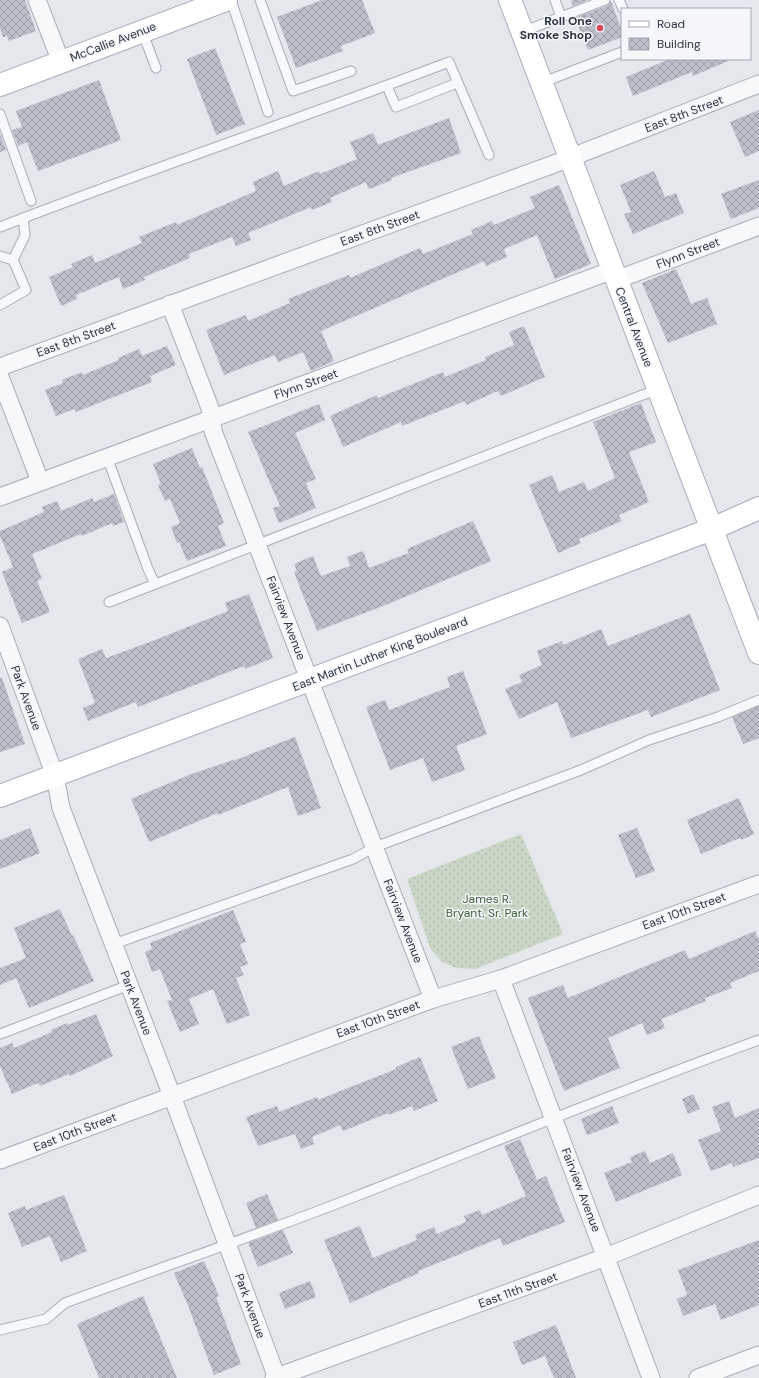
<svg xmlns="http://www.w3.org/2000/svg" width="759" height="1378" viewBox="0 0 759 1378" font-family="'DM Sans',sans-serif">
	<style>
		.grass { fill: url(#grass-dots) }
		.building { fill: url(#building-cross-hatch) }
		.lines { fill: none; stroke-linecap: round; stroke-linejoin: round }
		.service-casing { stroke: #a9aeb7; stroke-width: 11 }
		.minor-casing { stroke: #a9aeb7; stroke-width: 19 }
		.secondary-casing { stroke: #a9aeb7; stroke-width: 24 }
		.primary-casing { stroke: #a3abb8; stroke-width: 24 }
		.service { stroke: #f7f8fa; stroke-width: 9 }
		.minor { stroke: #f7f8fa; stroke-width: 17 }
		.secondary { stroke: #fff; stroke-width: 22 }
		.primary { stroke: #fff; stroke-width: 22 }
		.poi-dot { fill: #d1495b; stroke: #f4f6f9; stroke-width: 1.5 }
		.labels { text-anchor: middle; stroke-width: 3; stroke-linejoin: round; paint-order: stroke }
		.poi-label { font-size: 12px; font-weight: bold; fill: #2b3445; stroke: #f4f6f9; text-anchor: end }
		.street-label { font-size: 12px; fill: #2b3445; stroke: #f4f6f9 }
		.park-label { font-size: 12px; fill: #3f6138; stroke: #f4f6f9 }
	</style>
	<defs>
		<pattern id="grass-dots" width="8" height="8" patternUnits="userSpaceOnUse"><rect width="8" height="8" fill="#c9d6c5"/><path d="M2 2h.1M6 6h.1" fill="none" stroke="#adb8ab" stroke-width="1.8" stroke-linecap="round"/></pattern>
		<pattern id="building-cross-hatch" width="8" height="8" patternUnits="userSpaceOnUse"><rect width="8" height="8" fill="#bbc0ca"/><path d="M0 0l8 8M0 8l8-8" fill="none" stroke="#989da6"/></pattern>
	</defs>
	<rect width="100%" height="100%" fill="#e4e7ec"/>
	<path class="grass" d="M521,834l42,100 -88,35 -19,-1 -14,-6 -12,-14 -23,-69z"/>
	<g class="building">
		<path d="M0,0h25l11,31 -27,10 -2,-5 -4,1 -3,-9z"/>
		<path d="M322,0h40l13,33 -34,13 2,5 -47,17 -19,-51z"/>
		<path d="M571,0h17l-15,6z"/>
		<path d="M611,1l11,30v6l-34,13 -10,-25 2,-1 -3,-7 30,-11z"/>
		<path d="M215,48l30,76 -29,11 -29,-76z"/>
		<path d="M670,59h63l-40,17 -1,-4 -59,24 -7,-19z"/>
		<path d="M99,80l22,60 -83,31 -11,-29 -9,4 -6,-16 10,-3 -6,-16z"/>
		<path d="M759,110v41l-14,6 -15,-35z"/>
		<path d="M449,118l12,35 -70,25 1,2 -23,9 -3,-7 -36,16 2,4 -20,8 -1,-3 -63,26 3,7 -15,6 -4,-9 -43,17 1,4 -46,19 1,3 -22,9 -4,-12 -43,18 1,4 -16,7 -12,-29 24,-10 -2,-3 21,-9 3,8 47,-20 -3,-6 37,-15 1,3 79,-34 -3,-9 25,-11 6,15 35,-15 1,3 37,-15 -7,-17 23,-9 5,12z"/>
		<path d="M0,134l6,16 -6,2z"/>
		<path d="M654,171l11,26 11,-4 8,20 -51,21 -9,-20 7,-2 -11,-27z"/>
		<path d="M759,180v28l-28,11 -10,-25z"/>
		<path d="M559,185l32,79 -36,15 -18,-44 -33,14 3,8 -21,9 -2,-5 -163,70 13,30 -23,10 -8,-19 -25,10 -3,-7 -51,20 -18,-45 40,-15 2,6 42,-18 -2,-4 61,-24 1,3 70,-30 3,6 50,-20 -2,-4 21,-9 2,4 41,-17 -5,-11z"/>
		<path d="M676,269l15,35 16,-6 10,26 -49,19 -26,-60z"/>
		<path d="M524,326l21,51 -44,19 -3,-5 -32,14 -1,-4 -63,25 -1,-4 -58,25 -13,-31 47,-21 1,3 65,-26 2,5 41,-17 -1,-3 29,-12 -5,-13z"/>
		<path d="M167,346l9,19 -26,11 2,6 -76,30 -2,-3 -18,7 -11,-26 18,-7 -1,-3 20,-8 1,3 36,-15 -1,-2 21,-9 3,7z"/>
		<path d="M641,403l15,39 -27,10 20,50 -30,13 3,6 -43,18 2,4 -23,10 -29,-68 23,-10 7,17 25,-10 4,9 27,-13 -22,-56z"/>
		<path d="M319,404l6,16 -30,13 21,46 -10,4 10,25 -37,15 -6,-15 7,-2 -32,-74z"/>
		<path d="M192,448l8,20 2,-1 22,56 -6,3 8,20 -39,15 -8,-19 -2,1 -6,-16 9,-4 -10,-24 -5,2 -7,-16 3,-1 -8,-20z"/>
		<path d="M114,494l10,28 -11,4 -1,-3 -30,13 -1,-2 -49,20 10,25 -5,2 13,31 -28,11 -20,-51 11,-5 -13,-31v-5l44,-19 -2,-5 15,-6 4,10 31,-13 2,4z"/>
		<path d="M473,521l18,40 -108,45 -66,25 -23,-59 3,-1 -3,-7 19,-8 8,20 29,-10 -3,-9 16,-6 6,17 40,-15 -2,-4z"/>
		<path d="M249,594l24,64 -28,11 -1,-3 -106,41 -2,-5 -48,19 -5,-13 12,-5 -17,-44 24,-10 4,9 49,-18 73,-29 -3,-8z"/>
		<path d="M690,614l30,76 -69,27 -3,-7 -77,28 -14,-36 -38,17 -14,-30 17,-7 -3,-7 23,-10 -5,-14 25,-10 1,4 38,-16 7,17z"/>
		<path d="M463,671l24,63 -31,12 9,24 -33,12 -9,-24 -33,12 -24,-63 19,-7 4,10 61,-23 -3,-10z"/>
		<path d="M0,678h2l23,66 -25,8z"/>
		<path d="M759,706v32l-16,6 -11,-27z"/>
		<path d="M295,737l26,71 -23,8 -10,-29 -70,28v-2l-69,29 -18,-43 58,-24 44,-15v1z"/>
		<path d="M739,798l15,36 -13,6 -1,-2 -39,16 -14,-34z"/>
		<path d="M30,828l10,25 -40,16v-29z"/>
		<path d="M637,828l18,43 -19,7 -18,-43z"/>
		<path d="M60,909l12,27 1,-1 21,46 -65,27 -13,-30 -16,7v-17l26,-10 -12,-30z"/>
		<path d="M233,910l13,32 -6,2 8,20 -8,3 4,8 -8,3 14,37 -23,9 -14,-35 -24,10 10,25 -19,8 -13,-31 5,-1 -12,-31 -8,3 -7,-20 7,-3 -2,-6z"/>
		<path d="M755,931l4,9v31l-29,12 2,5 -27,10 1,3 -45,18 4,9 -18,7 -5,-12 -34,15 12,30 -56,23 -36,-93 35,-13 5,13 117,-48 4,9z"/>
		<path d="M96,1014l17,42 -43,20 -1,-2 -29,12 -2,-3 -26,11 -12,-28v-18l12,-5 2,5 38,-16 -1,-2 16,-7 1,2z"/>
		<path d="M479,1036l17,42 -28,11 -17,-42z"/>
		<path d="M420,1057l18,44 -24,10 -2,-5 -24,9v-2l-45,18 -3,-6 -28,12 2,7 -13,5 -6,-15 -37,12 -12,-29 31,-11 2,6 38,-15 1,3 78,-31v-2z"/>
		<path d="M693,1094l7,15 -12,5 -6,-15z"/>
		<path d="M729,1101l6,17 24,-10v50l-26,9 -1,-4 -21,8 -13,-31 23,-9 -9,-24z"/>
		<path d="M612,1106l7,17 -32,12 -6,-16z"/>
		<path d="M520,1139l17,41 9,-4 19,46 -62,24 -3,-8 -82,33 1,2 -69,30 -26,-63 36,-14 13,32 44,-18 -2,-5 19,-8 3,7 29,-12 -2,-6 16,-6 2,5 44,-19 -22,-50z"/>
		<path d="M645,1151l5,12 23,-10 9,22 -66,27 -12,-29 28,-11 -2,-5z"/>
		<path d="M267,1194l11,26 -22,8 -10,-25z"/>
		<path d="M64,1195l23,56 -26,11 -11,-26 -28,11 -14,-34 17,-7 1,4z"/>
		<path d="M283,1230l10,23 -35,14 -10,-24z"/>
		<path d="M759,1240v65l-38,15 -6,-16 -32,12 -6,-17 10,-4 -9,-25z"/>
		<path d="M204,1261l15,35 -3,1 25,67 -27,11 -25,-67 -15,-35z"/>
		<path d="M310,1281l6,16 -31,12 -6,-16z"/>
		<path d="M143,1296l34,82h-78l-22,-54z"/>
		<path d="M556,1325l20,53h-22l-9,-22 -23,9 -9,-23z"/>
	</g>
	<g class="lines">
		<g class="service-casing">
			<g id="service">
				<path d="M231,0l37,112"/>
				<path d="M260,0l33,91 58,-20"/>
				<path d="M555,0l6,17"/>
				<path d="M619,0l4,9"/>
				<path d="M142,31l14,37"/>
				<path d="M522,32l83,-32"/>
				<path d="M541,83l81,-31"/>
				<path d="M387,86l9,21 61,-24"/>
				<path d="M0,114l31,87"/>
				<path d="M0,227c149,-58 300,-108 449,-165l40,93"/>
				<path d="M0,256l13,4"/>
				<path d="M0,305l26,-15 -13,-30 12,-25 -2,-17"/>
				<path d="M107,457l41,112 7,15"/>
				<path d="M109,602l549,-213"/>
				<path d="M114,944l239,-85 22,-12 206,-77 68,-30 69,-23 41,-17"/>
				<path d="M0,1034l129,-49"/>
				<path d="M0,1330l46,-11 19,-16c94,-35 190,-67 284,-104 136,-53 272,-109 410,-159"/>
			</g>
		</g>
		<g class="minor-casing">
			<g id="minor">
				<path d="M37,0l24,62"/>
				<path d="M616,280l143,-54"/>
				<path d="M170,304l40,104 3,23 220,568"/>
				<path d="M0,367l554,-203 205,-80"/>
				<path d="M0,377l40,104"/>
				<path d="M0,497l613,-227"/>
				<path d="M0,626l55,150 6,32 111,288 105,282"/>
				<path d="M501,979l150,399"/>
				<path d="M0,1160l433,-161 68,-20 258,-95"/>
				<path d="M274,1378l332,-121 153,-62"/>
				<path d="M698,1378l61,-23"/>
			</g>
		</g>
		<g class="secondary-casing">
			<g id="secondary">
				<path d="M510,0l249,653"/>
				<path d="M0,85l226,-85"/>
			</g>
		</g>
		<g class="primary-casing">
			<path id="primary" d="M0,796l712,-267 47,-21"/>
		</g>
		<use href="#service" class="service"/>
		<use href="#minor" class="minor"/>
		<use href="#secondary" class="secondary"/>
		<use href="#primary" class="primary"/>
	</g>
	<circle class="poi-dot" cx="600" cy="28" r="4"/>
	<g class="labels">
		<g class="poi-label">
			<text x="592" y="25">Roll One<tspan x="592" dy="14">Smoke Shop</tspan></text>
		</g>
		<g class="street-label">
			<text transform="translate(113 42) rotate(-21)" y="4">McCallie Avenue</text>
			<text transform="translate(684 114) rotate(-21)" y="4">East 8th Street</text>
			<text transform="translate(380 228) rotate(-20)" y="4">East 8th Street</text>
			<text transform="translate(688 253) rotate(-21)" y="4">Flynn Street</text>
			<text transform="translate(634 327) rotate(69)" y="4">Central Avenue</text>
			<text transform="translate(76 339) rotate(-20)" y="4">East 8th Street</text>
			<text transform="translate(306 384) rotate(-20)" y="4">Flynn Street</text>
			<text transform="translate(286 618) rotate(69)" y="4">Fairview Avenue</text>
			<text transform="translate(380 654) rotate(-21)" y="4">East Martin Luther King Boulevard</text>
			<text transform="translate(26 698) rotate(70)" y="4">Park Avenue</text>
			<text transform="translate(684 911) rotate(-20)" y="4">East 10th Street</text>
			<text transform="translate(403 921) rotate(69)" y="4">Fairview Avenue</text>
			<text transform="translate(136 1003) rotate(69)" y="4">Park Avenue</text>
			<text transform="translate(378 1019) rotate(-20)" y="4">East 10th Street</text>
			<text transform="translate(75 1132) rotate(-21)" y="4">East 10th Street</text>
			<text transform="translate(581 1190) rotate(69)" y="4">Fairview Avenue</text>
			<text transform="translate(518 1290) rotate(-20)" y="4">East 11th Street</text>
			<text transform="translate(250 1306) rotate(70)" y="4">Park Avenue</text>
		</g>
		<g class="park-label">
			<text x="487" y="903">James R.<tspan x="487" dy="14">Bryant, Sr. Park</tspan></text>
		</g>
	</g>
	<rect x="621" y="8" width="130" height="52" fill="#f4f6f9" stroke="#a4a8b1"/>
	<rect x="629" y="21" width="20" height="6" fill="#ffffff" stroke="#a4a8b1"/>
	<text x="657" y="28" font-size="12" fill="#2b3445">Road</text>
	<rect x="629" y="38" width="20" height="12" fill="url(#building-cross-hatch)" stroke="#a4a8b1"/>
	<text x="657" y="48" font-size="12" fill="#2b3445">Building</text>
</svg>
